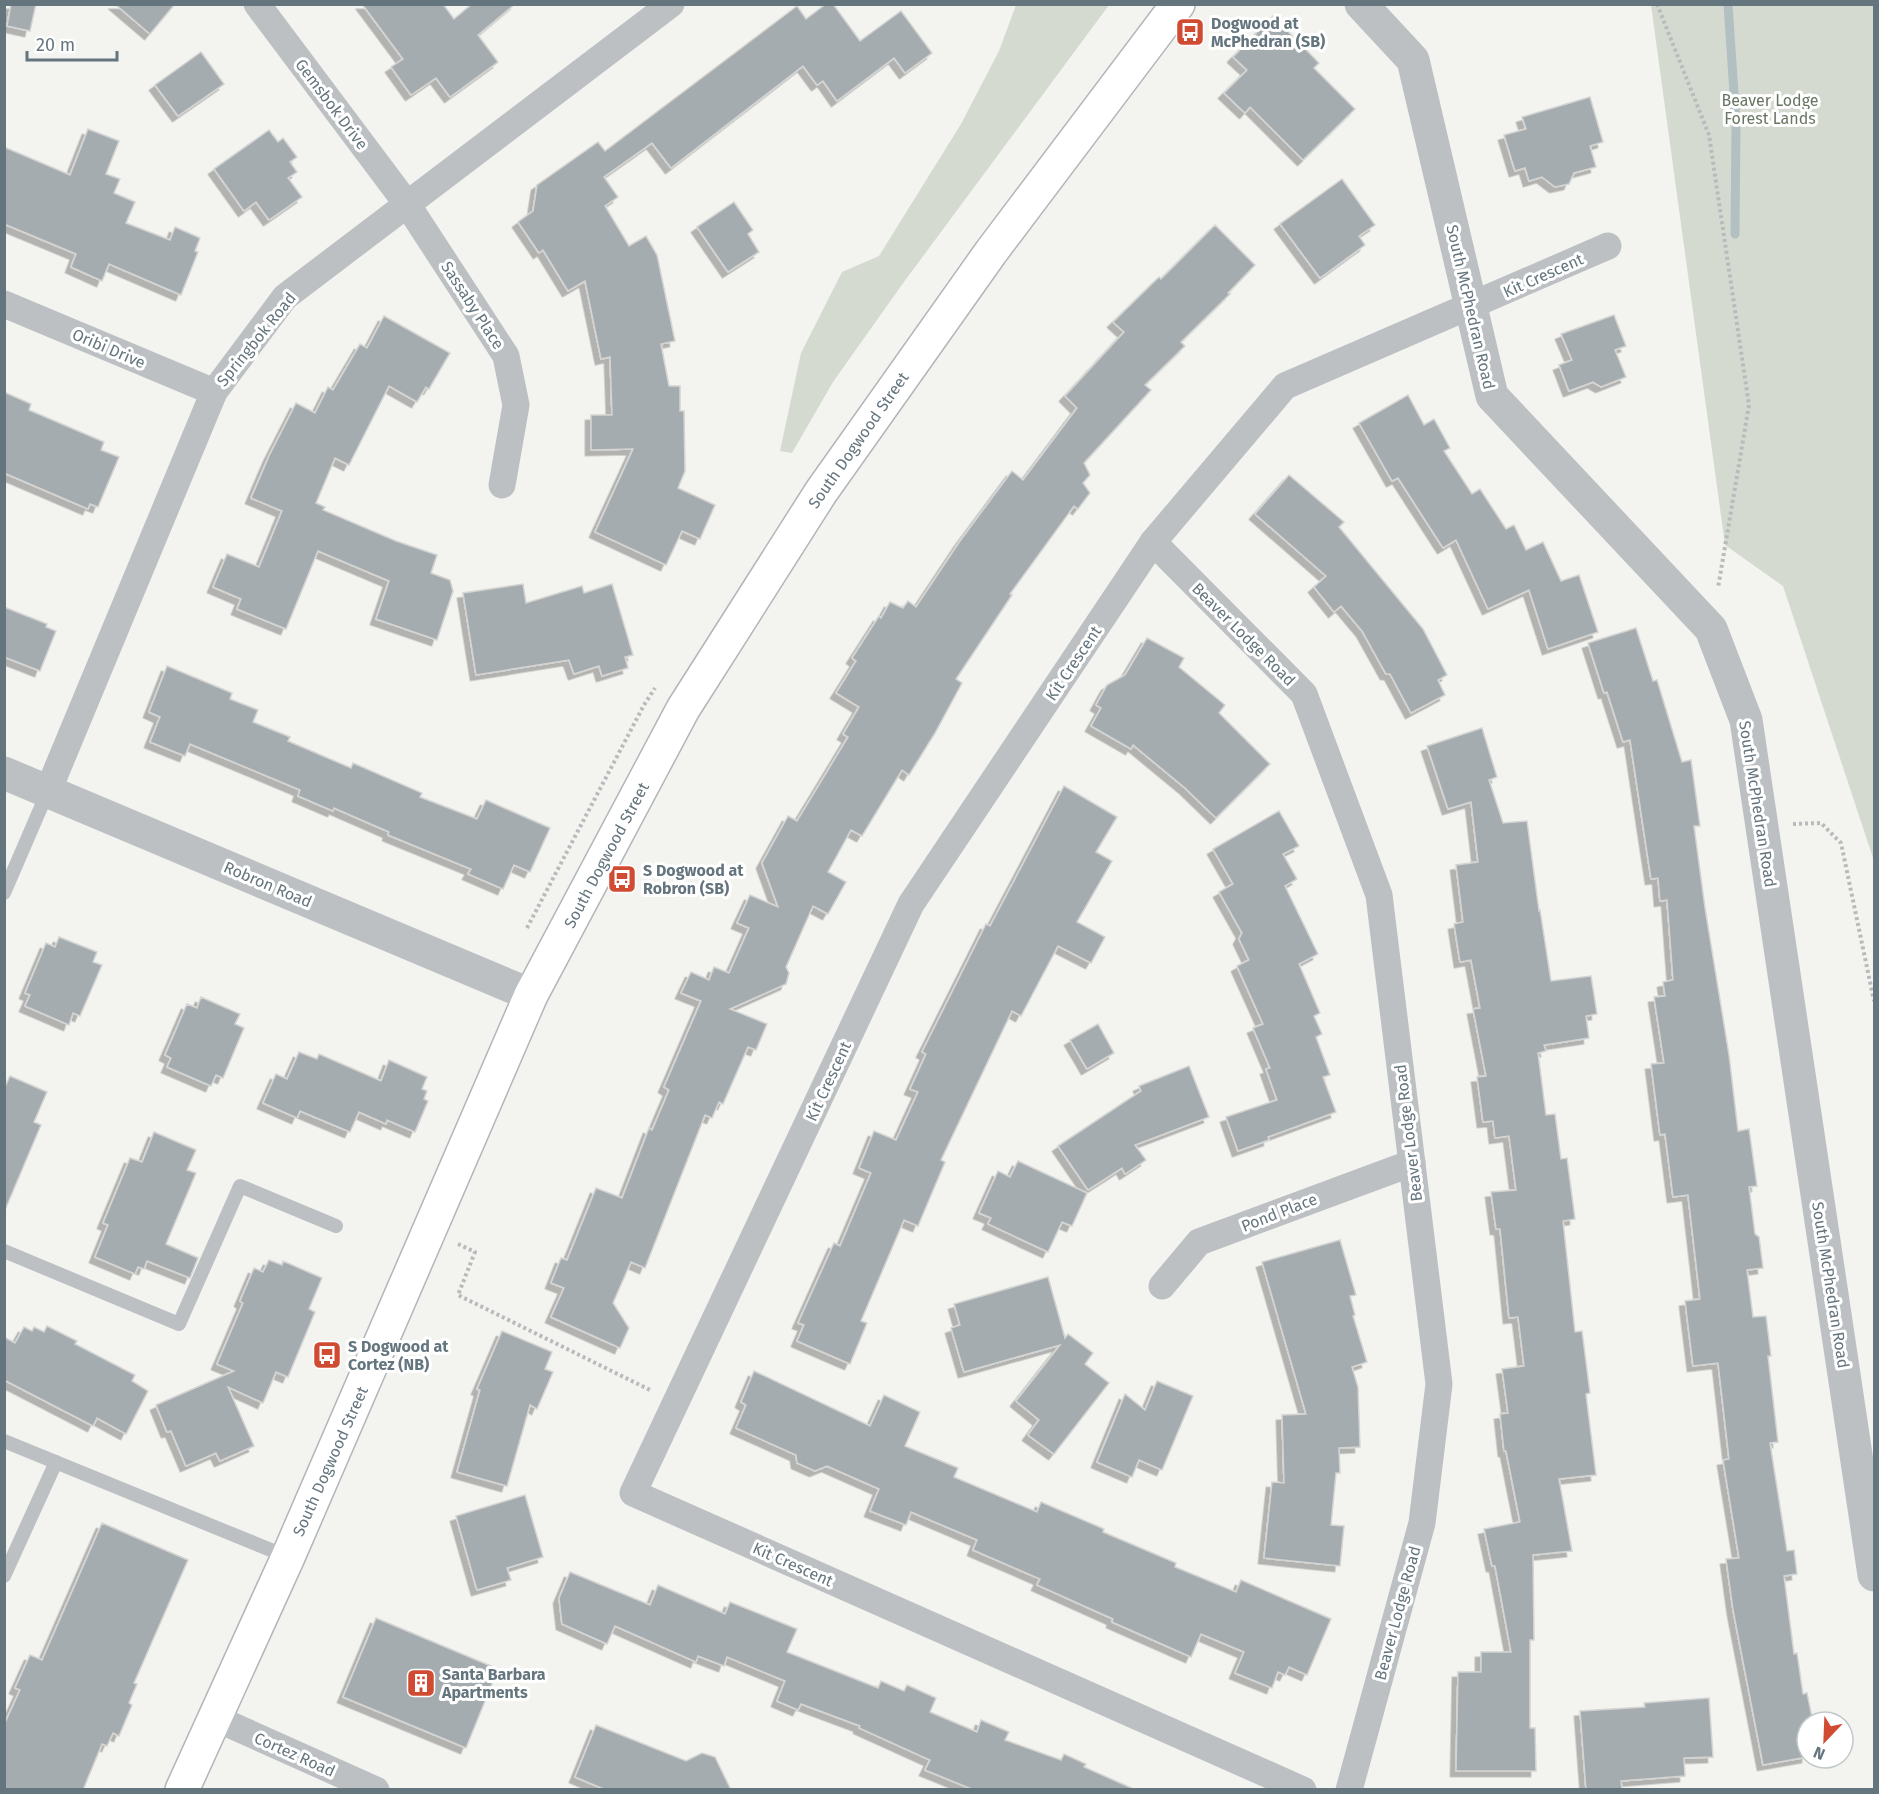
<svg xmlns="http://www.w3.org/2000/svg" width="1879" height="1794" viewBox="0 0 1879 1794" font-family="'Fira Sans',sans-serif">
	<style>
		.green { fill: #d5dad1 }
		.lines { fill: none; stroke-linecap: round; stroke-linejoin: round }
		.stream { stroke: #b3c0c2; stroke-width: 9 }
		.building { fill: #a5acb0; stroke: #d4d4d2; stroke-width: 1.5; filter: url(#shadow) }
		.secondary-casing { stroke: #b1b6b9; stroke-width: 36 }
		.path { stroke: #b8bbbc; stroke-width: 4; stroke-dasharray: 3 3; stroke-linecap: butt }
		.service { stroke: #bcc0c3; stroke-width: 14 }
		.minor { stroke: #bcc0c3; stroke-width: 27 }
		.tertiary { stroke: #bcc0c3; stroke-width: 33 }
		.secondary { stroke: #fff; stroke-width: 33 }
		.labels { text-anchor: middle; stroke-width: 6; stroke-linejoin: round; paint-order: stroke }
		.poi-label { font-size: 16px; font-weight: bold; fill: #65757e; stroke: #fff; text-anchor: start }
		.park-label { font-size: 16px; fill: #687663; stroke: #fff }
		.street-label { font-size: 16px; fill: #65757e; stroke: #fff }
	</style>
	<defs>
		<filter id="shadow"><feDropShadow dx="-5.5" dy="5.5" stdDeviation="0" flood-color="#0004"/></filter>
	</defs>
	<rect width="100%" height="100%" fill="#f3f3f0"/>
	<g class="green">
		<path d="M1016,5h93l-208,281 -68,96 -41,71 -12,-2 21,-98 41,-81 37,-16 82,-132 38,-73z"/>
		<path d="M1651,5h223v856l-91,-275 -58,-41z"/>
	</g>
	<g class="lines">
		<path class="stream" d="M1728,4l8,119 -1,111"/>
	</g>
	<g class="building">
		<path d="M11,4h25l-6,27 -23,-5z"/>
		<path d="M115,4h60l-25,30z"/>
		<path d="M362,4h81l11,15 18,-15h43l-37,31 20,27 -48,35 -14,-19 -25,17 -20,-28 12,-8z"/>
		<path d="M826,4h7l27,37 41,-30 31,42 -27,20 -11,-15 -57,43 -14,-20 -6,4 -14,-19 -132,102 -19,-25 -48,34 14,20 -13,9 24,40 17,-10 11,19 18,86 -14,3 8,42h11v25h4l1,60 -7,17 37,17 -15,34 -18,-8 -16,34 -71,-33 38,-83 -42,1v-35h21l-2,-58 -9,2 -16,-78 -17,10 -25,-41 -4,3 -21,-31 15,-11 4,-26 61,-43 7,9 192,-145 9,13z"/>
		<path d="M1273,16l46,47 -5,5 41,41 -52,51 -53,-53 -5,6 -21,-20 23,-23 -14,-13z"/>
		<path d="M201,52l23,32 -46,32 -23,-31z"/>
		<path d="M1590,97l13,45 -13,4 6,21 -22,6 -5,11 -14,3 -13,-10 -13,4 -4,-13 -10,3 -11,-36 22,-6 -4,-12z"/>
		<path d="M88,129l31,12 -13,33 14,5 -6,14 21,9 -9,21 44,17 5,-13 25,11 -5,13 3,1 -17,43 -72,-31 -7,17 -31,-14 5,-13 -72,-30v-77l66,28z"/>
		<path d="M269,130l9,12 5,-4 14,19 -7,5 7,10 -9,6 14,19 -33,23 -13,-18 -12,9 -30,-42z"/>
		<path d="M1342,179l33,46 -16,11 6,9 -45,33 -40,-54z"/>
		<path d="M734,202l19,28 -5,4 11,18 -31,20 -31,-45z"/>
		<path d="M1215,225l40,40 -27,28 2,1 -49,48 4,4 -40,39 6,5 -67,73 6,12 -7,8 7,10 -12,16 -4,-3 -64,88 2,1 -56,84 6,4 -27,50 -26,42 -7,-5 -40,66 -11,-6 -23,42 18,10 -18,32 -15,-8 -27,61 3,6 -3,11 -56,25 37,15 -11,26 -8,-3 -25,57 -4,-2 -7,16 -7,-3 -60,153 -14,-6 -18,41 16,25 -9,20 -69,-31 13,-29 -13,-5 10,-25 6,2 29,-72 26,10 27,-70 3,2 17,-40 -5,-3 37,-86 -20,-8 10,-21 18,8 5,-13 15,6 20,-45 -12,-5 13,-28 28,12 -16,-44 26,-47 9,5 51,-84 -5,-3 16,-27 -23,-14 20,-32 -4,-3 27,-42 2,2 9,-16 13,6 5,-7 8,6 44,-66 52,-70 11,9 54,-72 -12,-12 59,-64 -11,-10 46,-45 2,2z"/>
		<path d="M1614,315l12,31 -11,4 11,27 -25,10 -8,-5 -24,9 -10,-26 13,-5 -11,-26z"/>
		<path d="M384,316l66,37 -21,36 -3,-2 -9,15 -28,-16 -40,79 -14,-7 -19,45 9,4 -2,3 73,31 41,14 -6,18 19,7 3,11 -16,49 -61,-21 13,-38 -71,-30 -32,78 -49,-20 4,-10 -28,-12 14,-33 32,13 23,-56 -31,-13 18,-42 27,-53 19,10 13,-26 5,3 27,-46 7,4z"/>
		<path d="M4,392l27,12 -2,6 75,32 -3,8 18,7 -21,50 -8,-3 -2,5 -84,-36z"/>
		<path d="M1408,395l16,30 10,-6 16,29 -6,3 28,43 8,-5 26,40 8,-4 12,25 17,-8 18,39 18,-6 19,57 -50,17 -19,-59 -41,19 -32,-69 -13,8 -45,-70 -6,3 -33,-58z"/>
		<path d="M1289,475l55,47 -5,5 84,102 24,46 -9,5 7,15 -34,18 -21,-39h-4l-24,-43 -21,-25 -7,6 -20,-25 12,-11 -71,-62z"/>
		<path d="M523,584l3,19 56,-17 2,7 28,-9 21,71 -8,2 3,11 -26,8 -3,-10 -25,8 -5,-14 -93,15 -13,-82z"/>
		<path d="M4,607l43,17 -1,3 10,4 -16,40 -36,-14z"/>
		<path d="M1636,628l17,53 4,-1 25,82 9,-2 9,66h-6l11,82 24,147 9,76 11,-2 8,57 -8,1 6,47 4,3 4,31 -16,2 6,47 13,-1 5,40h-3l10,86 -8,1 17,108 7,-1 3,24 -13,2 10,78 3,-1 6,41 4,-1 6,29h-6v35l-44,8 -30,-155 -7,-51 13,-1 -16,-98 6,-1 -11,-96 -25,3 -8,-65 15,-2 -12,-104 -15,2 -8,-63 -5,1 -9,-71 13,-1 -10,-66 11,-1 -2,-14 10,-2 -6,-80 -7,1 -2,-23 -7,1 -21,-139 -7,2 -16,-50 -3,1 -16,-50z"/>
		<path d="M1147,638l37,20 -5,9 46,38 -6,8 51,51 -54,54 -31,-30 -52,-43 -2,4 -40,-23 10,-18 -5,-3 11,-20 18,-10z"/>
		<path d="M167,666l65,27 -2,6 28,11 -5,12 37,15 -2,4 63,27 2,-5 69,30 -2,4 57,22 9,-19 64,28 -20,44 -16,-7 -11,24 -35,-15 3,-5 -83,-34 1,-3 -55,-24 -1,3 -35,-15 2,-6 -110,-46 -5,12 -35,-14 10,-25 -11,-5z"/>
		<path d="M1482,728l15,49 -8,3 14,43 24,-2 12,90 1,-1 11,71 40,-5 6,38 -11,2 3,22 -45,7 2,6 -8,2 8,62 9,-1 6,45 6,-1 8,61 -12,2 12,111 7,-1 8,62 -4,1 10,81 -37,4 13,72 -39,4 1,85h-4v88h5l1,43h-80l2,-99h23v-20h30l-16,-86h-3l-8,-37 36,-7 -14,-71h-2l-4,-37 8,-1 -6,-44 22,-3 -6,-49 -9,1 -9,-89h-4l-5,-37 25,-2 -7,-54 -14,2 -2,-17 -10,1 -6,-45 9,-1 -13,-67 7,-1 -9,-48 -11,2 -6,-38 9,-2 -7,-57 22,-3 -7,-60 -23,7 -21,-63z"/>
		<path d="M1064,786l53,31 -21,35 16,9 -35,61 28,15 -14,26 -33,-17 -37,70 -9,-5 -71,149 4,2 -27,64 -14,-6 -43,101 6,2 -17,41 -53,-23 7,-16 -6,-2 36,-80 6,3 31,-73 -12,-5 15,-37 22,9 22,-48 -8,-3 16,-35 -4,-2 64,-128 4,2z"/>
		<path d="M1279,811l20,35 -16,8 14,25 -12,7 33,68 -19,10 21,49 -6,3 8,18 -6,3 14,38 -7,2 13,35 -68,25 1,3 -31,11 -12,-34 51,-17 -11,-31 4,-1 -17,-40 10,-4 -26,-58 12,-6 -10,-21 3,-6 -23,-41 14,-8 -20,-35z"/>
		<path d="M59,937l38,15 -4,10 9,3 -22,51 -7,-3 -4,12 -44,-19 5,-11 -5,-2 21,-50 9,4z"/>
		<path d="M201,997l39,17 -5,10 9,4 -21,50 -7,-3 -5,11 -44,-19 4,-9 -6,-3 22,-51 10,4z"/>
		<path d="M1098,1024l16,29 -27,16 -17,-29z"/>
		<path d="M299,1052l18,7 2,-5 62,27 8,-21 38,17 -5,12 5,2 -3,8 4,2 -13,31 -28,-12 -1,4 -27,-12 -9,20 -50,-21 -3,7 -34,-15 13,-29 11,5z"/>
		<path d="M1189,1066l20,51 -74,28 11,15 -21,14 -3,-6 -34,22 -30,-44 83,-55 -2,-5z"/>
		<path d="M10,1076l37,16 -13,30 7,3 -36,85 -1,-121z"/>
		<path d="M154,1132l42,18 -9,20 9,3 -30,71 32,14 -8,20 -43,-17 -3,8 -6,-2 -3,7 -40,-17 13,-32 -5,-2 27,-65 12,4z"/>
		<path d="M1018,1161l69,32 -15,33 -10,-4 -14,30 -60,-28 3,-6 -12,-5 19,-42 12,6z"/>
		<path d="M1340,1240l16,55 -6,1 5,19 -2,1 14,46 -15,5 6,20 2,60 -21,1 1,25h-4l-5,52 13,1 -4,40 -76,-8 8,-76 12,1 -2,-68 24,-1 -44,-152z"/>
		<path d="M269,1260l13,5 1,-4 39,17 -13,31 6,3 -27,65 -12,-5 -13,31 -35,-16 26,59 -34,15 -4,-8 -30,13 -15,-35 -4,1 -11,-27 78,-34 -17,-7 26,-61 -3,-2 14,-33 9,4z"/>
		<path d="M1048,1277l17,61 3,-4 25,19 -8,11 24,19 -55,71 -26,-19 11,-15 -23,-19 44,-56 -96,27 -13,-44 9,-3 -6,-21z"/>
		<path d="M47,1326l30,15 -2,3 60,31 -3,6 16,10 -22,43 -29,-16 -4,8 -89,-46v-43l11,6 9,-16 8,4 2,-4 10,5z"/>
		<path d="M502,1331l50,21 -7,17 8,3 -16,37 -7,-4 -23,81 -50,-14 23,-82 -3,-1z"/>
		<path d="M754,1371l116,55 14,-31 36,17 -15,34 53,22 -4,9 83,35 4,-10 63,27 -1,3 73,31 -1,4 61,25 5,-12 90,39 -24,56 -18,-8 -4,8 -7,-3 -6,16 -37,-15 9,-21 -43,-18 -10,23 -79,-35 1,-3 -76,-34 3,-6 -67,-29 4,-10 -66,-28 -5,13 -36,-14 9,-22 -52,-23 -12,5 -18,-8 -1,-8 -60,-27 10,-23 -5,-3z"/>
		<path d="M1157,1381l36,15 -31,74 -23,-10 -7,17 -35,-15 28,-68 20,16z"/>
		<path d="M525,1495l18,62 -36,11 4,12 -34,10 -21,-74z"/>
		<path d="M102,1523l86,37 -54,123 3,1 -8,19 3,2 -13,31 -6,-3 -6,13 -5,-2 -19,46h-79v-65l16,-35 -5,-2 15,-33 12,5z"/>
		<path d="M570,1572l80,33 8,-20 67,29 5,-12 67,27 -10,23 91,36 3,-7 23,10 3,-6 29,13 -6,14 47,20 4,-12 28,12 -4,8 56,20 3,-6 22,10 -2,3 52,23h-162l-49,-20 5,-10 -71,-32 1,-2 -59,-22 -3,6 -21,-9 8,-20 -58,-24 -3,9 -26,-10 -2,6 -81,-36 -8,18 -45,-20 -3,-26z"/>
		<path d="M376,1618l122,51 -32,79 -123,-51z"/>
		<path d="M1709,1698l4,59 -29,1 1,18 -64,5 1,9h-36l-6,-79 65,-4 -1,-4z"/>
		<path d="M596,1725l90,36 16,-8 13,4 16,33h-125l-31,-13z"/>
	</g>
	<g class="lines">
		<g class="secondary-casing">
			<path id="secondary" d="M182,1790l106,-233 243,-562 152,-286 138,-217 170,-240 187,-248"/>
		</g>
		<g class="path">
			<path d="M1657,4l52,131 40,270 -31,183"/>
			<path d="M1793,824l28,-1 20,20 33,158"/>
			<path d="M527,928l117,-223 11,-17"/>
			<path d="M458,1244l17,8 -17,43 192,95"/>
		</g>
		<g class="service">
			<path d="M4,893l44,-102"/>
			<path d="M4,1251l175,73 61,-138 96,40"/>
			<path d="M4,1441l284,116"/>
			<path d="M4,1576l52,-114"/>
		</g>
		<g class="minor">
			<path d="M257,4l150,200 99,152 10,49 -14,80"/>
			<path d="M4,304l210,88"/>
			<path d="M1153,542l151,152 75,201 60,489 -17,139 -73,267"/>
			<path d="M48,791l166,-399 71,-95 386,-293"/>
			<path d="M1162,1286l37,-44 213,-79"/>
			<path d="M215,1718l161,72"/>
			<path d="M1303,1790l-670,-297 278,-589 242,-362 132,-156 323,-140"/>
		</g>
		<g class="tertiary">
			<path d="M1361,4l52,56 79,336 219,233 35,91 128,855"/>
			<path d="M4,773l527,222"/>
		</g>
		<use href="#secondary" class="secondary"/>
	</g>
	<defs>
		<g id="bus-square" transform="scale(1.5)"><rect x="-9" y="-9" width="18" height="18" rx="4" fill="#d14a32" stroke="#fff"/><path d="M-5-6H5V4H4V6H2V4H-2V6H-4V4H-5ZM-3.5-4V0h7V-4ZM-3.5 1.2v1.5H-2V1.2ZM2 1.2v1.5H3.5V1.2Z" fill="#fff"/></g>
		<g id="building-square" transform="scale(1.5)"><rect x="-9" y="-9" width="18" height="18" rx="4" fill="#d14a32" stroke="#fff"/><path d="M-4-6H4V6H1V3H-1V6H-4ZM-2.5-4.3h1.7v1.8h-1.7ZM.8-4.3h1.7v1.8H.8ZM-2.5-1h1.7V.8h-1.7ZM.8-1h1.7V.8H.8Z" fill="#fff"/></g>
	</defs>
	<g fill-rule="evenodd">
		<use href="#bus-square" x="1190" y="32"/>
		<use href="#bus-square" x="622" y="879"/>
		<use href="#bus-square" x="327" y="1355"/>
		<use href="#building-square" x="421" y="1683"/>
	</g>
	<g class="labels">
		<g class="poi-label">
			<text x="1211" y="29">Dogwood at<tspan x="1211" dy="18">McPhedran (SB)</tspan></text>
			<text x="643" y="876">S Dogwood at<tspan x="643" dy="18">Robron (SB)</tspan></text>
			<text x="348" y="1352">S Dogwood at<tspan x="348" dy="18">Cortez (NB)</tspan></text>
			<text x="442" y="1680">Santa Barbara<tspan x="442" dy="18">Apartments</tspan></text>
		</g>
		<g class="park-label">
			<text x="1770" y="106">Beaver Lodge<tspan x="1770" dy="18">Forest Lands</tspan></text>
		</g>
		<g class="street-label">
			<text transform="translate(332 104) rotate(53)" y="6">Gemsbok Drive</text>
			<text transform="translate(1543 275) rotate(-24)" y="6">Kit Crescent</text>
			<text transform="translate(473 305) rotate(57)" y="6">Sassaby Place</text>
			<text transform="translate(1471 307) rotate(77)" y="6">South McPhedran Road</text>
			<text transform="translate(256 339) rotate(-51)" y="6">Springbok Road</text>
			<text transform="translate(109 348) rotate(23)" y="6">Oribi Drive</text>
			<text transform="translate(858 440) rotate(-55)" y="6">South Dogwood Street</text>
			<text transform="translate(1244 634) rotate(45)" y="6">Beaver Lodge Road</text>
			<text transform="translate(1073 663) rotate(-56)" y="6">Kit Crescent</text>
			<text transform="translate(1758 804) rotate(81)" y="6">South McPhedran Road</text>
			<text transform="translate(606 855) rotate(-62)" y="6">South Dogwood Street</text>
			<text transform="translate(268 884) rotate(23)" y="6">Robron Road</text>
			<text transform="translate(828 1081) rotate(-65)" y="6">Kit Crescent</text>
			<text transform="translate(1408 1133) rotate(-97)" y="6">Beaver Lodge Road</text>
			<text transform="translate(1279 1212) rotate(-21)" y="6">Pond Place</text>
			<text transform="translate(1831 1285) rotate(81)" y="6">South McPhedran Road</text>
			<text transform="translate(330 1461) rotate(-66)" y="6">South Dogwood Street</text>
			<text transform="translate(793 1564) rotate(24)" y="6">Kit Crescent</text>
			<text transform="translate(1397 1613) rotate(-75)" y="6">Beaver Lodge Road</text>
			<text transform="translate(295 1754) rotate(24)" y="6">Cortez Road</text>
		</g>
	</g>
	<rect width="1879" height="1794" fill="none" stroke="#65757e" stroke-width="12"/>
	<g transform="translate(1825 1740) rotate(203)"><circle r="28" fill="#ffffff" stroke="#c1c8cb" stroke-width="1.5"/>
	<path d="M0-4.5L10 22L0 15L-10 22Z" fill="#d14a32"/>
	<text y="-9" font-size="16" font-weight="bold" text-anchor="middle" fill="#65757e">N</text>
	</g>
	<path d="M27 51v9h90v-9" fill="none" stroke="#65757e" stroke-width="3"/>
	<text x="36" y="51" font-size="18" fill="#65757e" stroke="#ffffff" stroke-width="4.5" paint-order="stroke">20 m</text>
</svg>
